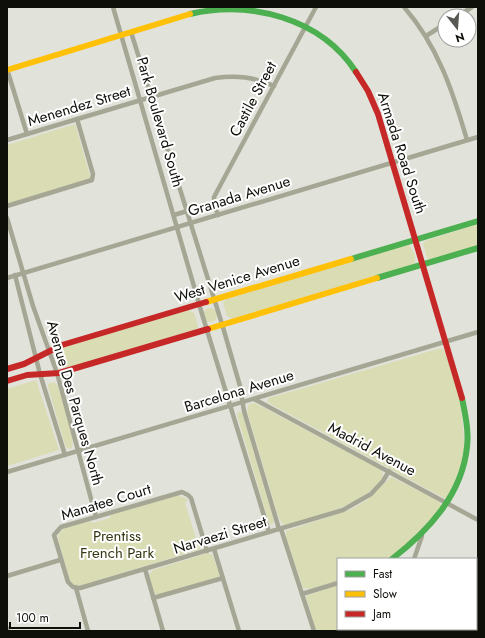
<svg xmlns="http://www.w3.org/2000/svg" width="485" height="638" viewBox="0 0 485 638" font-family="Jost,sans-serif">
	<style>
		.green { fill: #dadcb4 }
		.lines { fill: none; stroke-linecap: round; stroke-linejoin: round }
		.street { stroke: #a5a694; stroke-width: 4.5 }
		.fast { stroke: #4caf50; stroke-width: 6 }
		.slow { stroke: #ffc107; stroke-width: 6 }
		.jam { stroke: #c62828; stroke-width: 6 }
		.labels { text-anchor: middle; stroke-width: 4; stroke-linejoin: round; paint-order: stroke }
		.street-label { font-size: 15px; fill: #0f0f0a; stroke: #fff }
		.park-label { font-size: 15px; fill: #363712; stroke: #fff }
	</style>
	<rect width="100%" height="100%" fill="#e1e2da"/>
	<g class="green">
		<path d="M75,124l16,55 -84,25v-59z"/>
		<path d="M478,224v22l-46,14 -5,-2 -4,-14 2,-3z"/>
		<path d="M406,245l4,1c4,6 7,11 4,18l-182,55 -5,-3 -4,-13 4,-4z"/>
		<circle cx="210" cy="315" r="7"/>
		<path d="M188,310l6,3 4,13 -1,3 -126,38 -8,1 -4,-3 -2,-12 3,-5z"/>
		<path d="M441,348c14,5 25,86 23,102 -2,17 -10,32 -16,47l-4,1 -177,-96 2,-4z"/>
		<path d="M36,380l23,70 -52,16v-77z"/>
		<path d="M54,382l4,4c3,12 20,54 13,63l-4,-1 -2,-3 -17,-58v-3z"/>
		<path d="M255,403l126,67 2,3c1,23 -81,52 -100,52l-5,-9 -31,-105 2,-7z"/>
		<path d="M239,411l3,2 32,108 -2,4 -3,-2 -32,-108z"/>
		<path d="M391,477l48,24 3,6 -17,22 -36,30h-51v22l-27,8 -8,-1 -17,-51v-6l64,-21 17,-10z"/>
		<path d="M177,495l11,4 -3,4 11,35 4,-1 2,8 -1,4 -119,36h-8l-4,-4 -12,-42c-1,-13 22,-15 32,-18l3,2 17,-5v-3z"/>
		<path d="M208,553l5,3 7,20 -2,1 -60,18 -4,-2 -5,-18 4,-5z"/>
		<path d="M338,585v44h89l-4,2h-107l-10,-35z"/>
	</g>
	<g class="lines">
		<g class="street">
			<path d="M113,7l89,307 67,218"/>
			<path d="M404,7c34,39 49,85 63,133"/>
			<path d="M458,16l14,-9"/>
			<path d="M131,32l91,292 18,62 4,25 35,118"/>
			<path d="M426,36l19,-12"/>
			<path d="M7,69l20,65"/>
			<path d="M7,140l208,-62c22,-3 39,-1 59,8"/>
			<path d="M7,206l85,-26 1,-6 -16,-55"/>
			<path d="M174,215l40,-12"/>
			<path d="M218,215l-4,-12v-6l102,-190"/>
			<path d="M7,218l26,88 24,67 39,144"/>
			<path d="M15,275l25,99 25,81"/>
			<path d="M7,278l471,-141"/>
			<path d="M254,399l224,121"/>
			<path d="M7,472l471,-140"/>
			<path d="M281,529l33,102"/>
			<path d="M214,549l25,82"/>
			<path d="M207,551l-16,-53 -3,-3 -6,-3 -121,35 -7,8 14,47 5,5 7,1 263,-78 28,-16 12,-13 6,-10"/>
			<path d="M414,559l8,-23"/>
			<path d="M145,569l18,62"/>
			<path d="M7,576l53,-16"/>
			<path d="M76,588l12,43"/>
			<path d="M476,592l2,-2"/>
			<path d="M302,594l36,-11"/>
			<path d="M153,598l70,-20"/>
			<path d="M7,628l1,3"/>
			<path d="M441,629l1,2"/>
			<path d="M428,631l4,-2"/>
		</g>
		<g class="fast">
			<path d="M190,14c60,-14 131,4 166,58"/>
			<path d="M351,259l127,-38"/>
			<path d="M377,278l101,-30"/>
			<path d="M392,559c36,-28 70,-64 75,-112 2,-17 -2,-33 -5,-49"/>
		</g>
		<g class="slow">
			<path d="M7,70l183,-56"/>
			<path d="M206,302l145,-43"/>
			<path d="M208,329l169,-51"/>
		</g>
		<g class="jam">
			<path d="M356,72l12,19 10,23 84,284"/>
			<path d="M7,369l17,-5 38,-19 144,-43"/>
			<path d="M7,381l20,-6 32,-2 149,-44"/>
		</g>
	</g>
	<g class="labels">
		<g class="street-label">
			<text transform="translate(253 99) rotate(-62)" y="5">Castile Street</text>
			<text transform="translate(79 106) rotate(-17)" y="5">Menendez Street</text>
			<text transform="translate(160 122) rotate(74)" y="5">Park Boulevard South</text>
			<text transform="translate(402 153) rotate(72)" y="5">Armada Road South</text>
			<text transform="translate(239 196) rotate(-17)" y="5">Granada Avenue</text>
			<text transform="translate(237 279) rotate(-17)" y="5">West Venice Avenue</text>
			<text transform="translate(239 391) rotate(-17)" y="5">Barcelona Avenue</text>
			<text transform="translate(75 403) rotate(74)" y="5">Avenue Des Parques North</text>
			<text transform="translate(372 449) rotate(28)" y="5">Madrid Avenue</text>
			<text transform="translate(106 502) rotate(-17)" y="5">Manatee Court</text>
			<text transform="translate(220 535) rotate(-17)" y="5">Narvaezi Street</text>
		</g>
		<g class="park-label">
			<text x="117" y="541">Prentiss<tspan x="117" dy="17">French Park</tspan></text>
		</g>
	</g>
	<rect width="485" height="638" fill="none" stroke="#0f0f0a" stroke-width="16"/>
	<rect x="337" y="558" width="140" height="72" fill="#ffffff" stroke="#9f9f9d"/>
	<rect x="345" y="571" width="20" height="6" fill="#4caf50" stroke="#9f9f9d"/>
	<text x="373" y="578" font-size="12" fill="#0f0f0a">Fast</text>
	<rect x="345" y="591" width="20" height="6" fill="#ffc107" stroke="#9f9f9d"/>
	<text x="373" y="598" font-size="12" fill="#0f0f0a">Slow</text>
	<rect x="345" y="611" width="20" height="6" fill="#c62828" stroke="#9f9f9d"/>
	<text x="373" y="618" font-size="12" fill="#0f0f0a">Jam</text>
	<g transform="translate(457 28) rotate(163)"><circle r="19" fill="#ffffff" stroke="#9f9f9d"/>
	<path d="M0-3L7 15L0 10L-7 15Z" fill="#585953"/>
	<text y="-6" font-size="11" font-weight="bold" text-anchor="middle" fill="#0f0f0a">N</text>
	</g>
	<path d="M10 622v6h70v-6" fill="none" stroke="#0f0f0a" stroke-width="2"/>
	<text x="16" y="622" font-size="12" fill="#0f0f0a" stroke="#ffffff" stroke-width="3" paint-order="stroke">100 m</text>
</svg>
